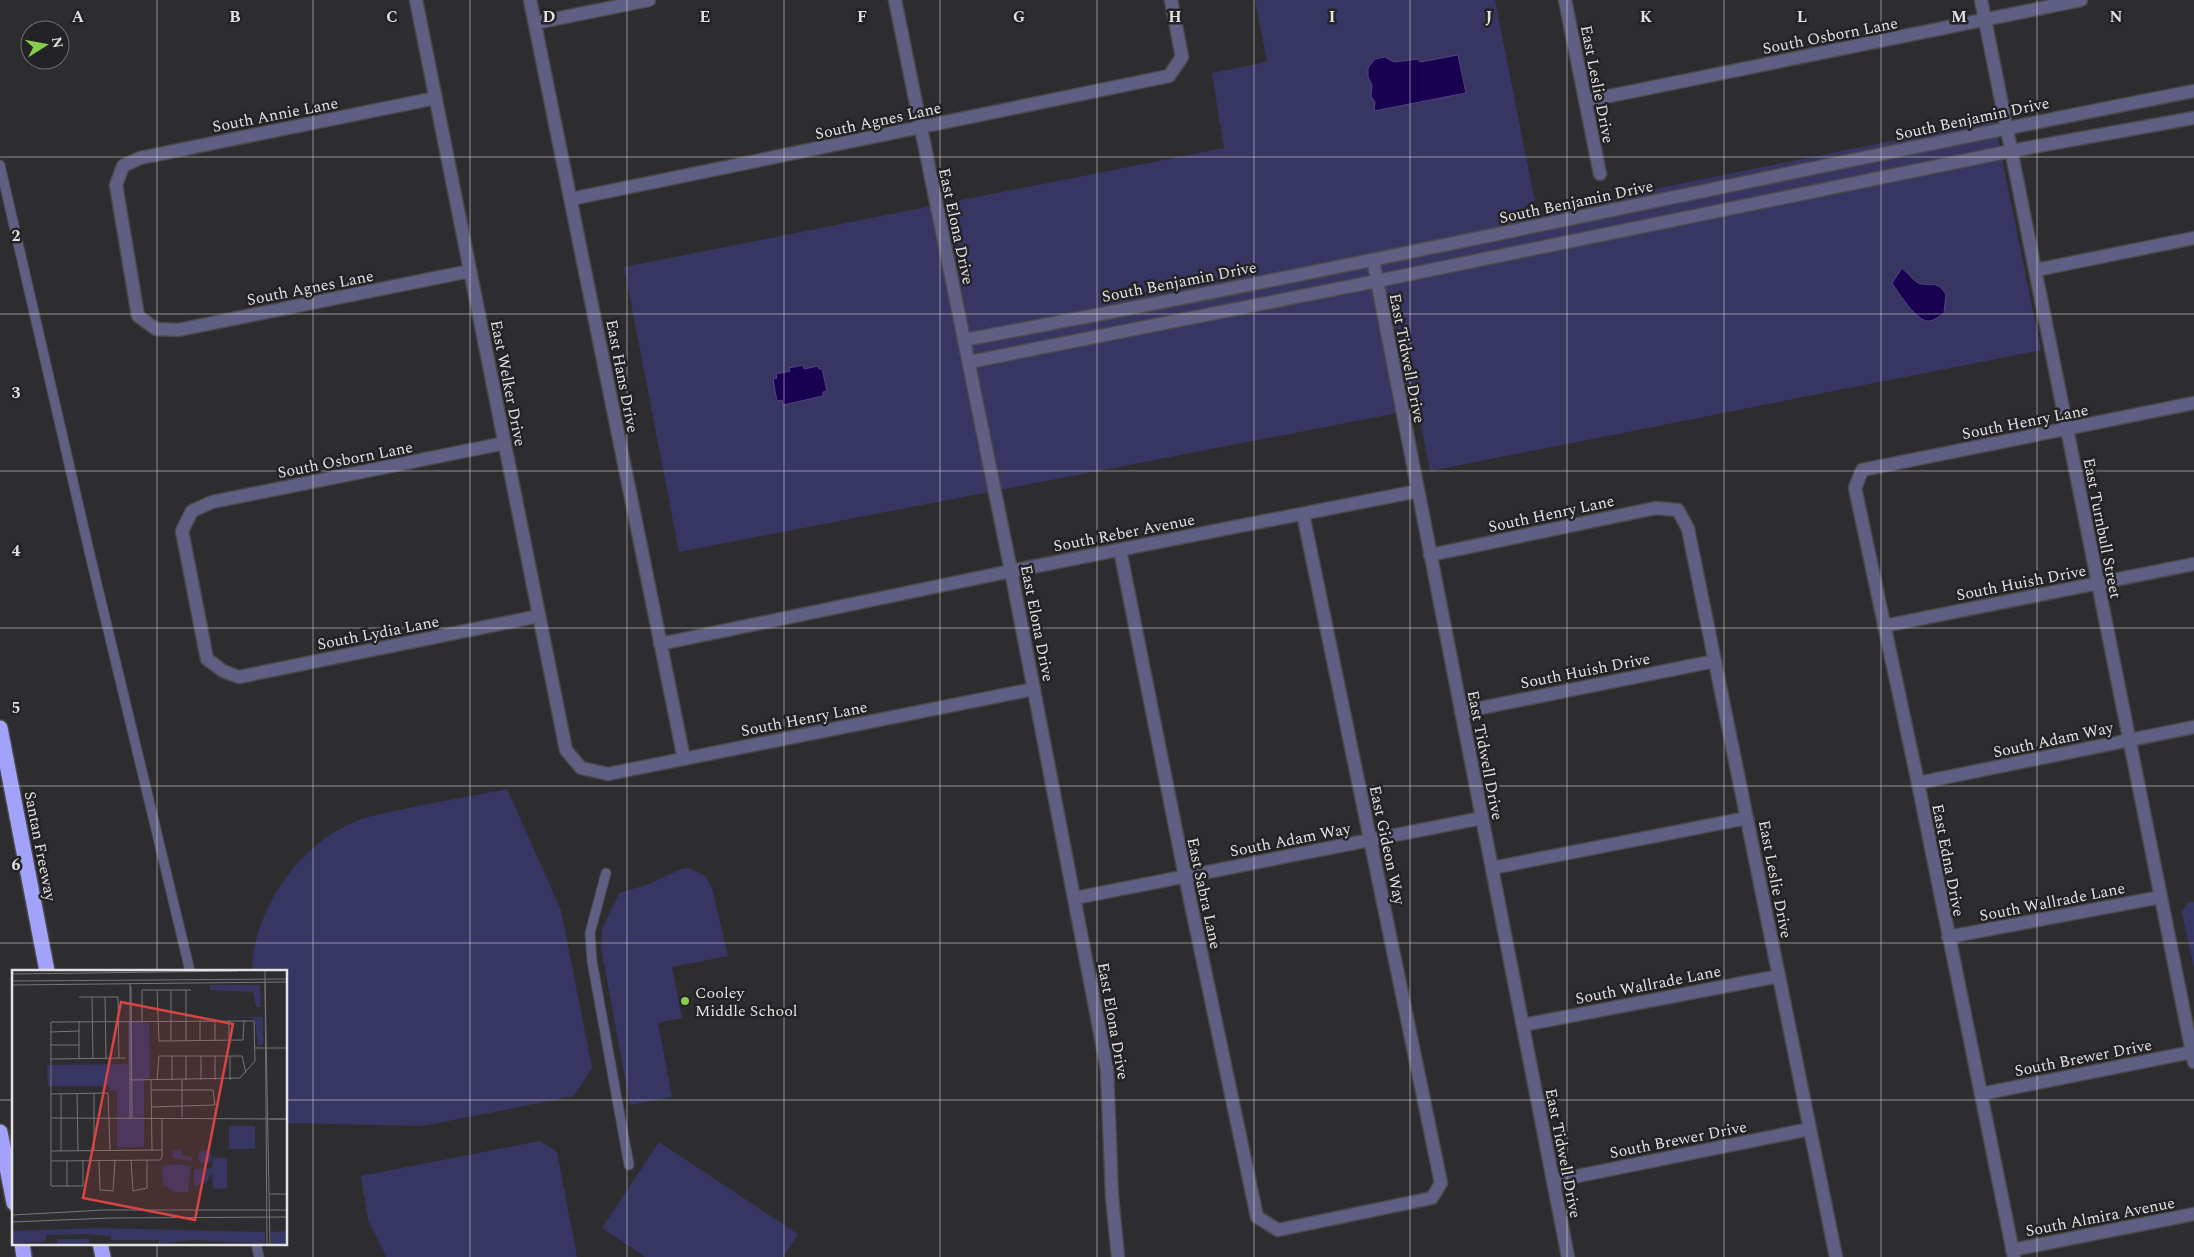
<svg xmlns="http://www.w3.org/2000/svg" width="2194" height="1257" viewBox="0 0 2194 1257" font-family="Spectral,serif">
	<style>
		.green { fill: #373562 }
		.water { fill: #190151; stroke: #55447d }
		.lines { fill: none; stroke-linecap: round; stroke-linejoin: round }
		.service-casing { stroke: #4a4a4d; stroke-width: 11 }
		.minor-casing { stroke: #4a4a4d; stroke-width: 15 }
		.motorway-casing { stroke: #4a4a4d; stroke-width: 18 }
		.service { stroke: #5f5f83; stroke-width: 9 }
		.minor { stroke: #5f5f83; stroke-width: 12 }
		.motorway { stroke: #a3a2fb; stroke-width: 15 }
		.grid { fill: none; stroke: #e2e2e4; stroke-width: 1; stroke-opacity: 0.55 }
		.poi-dot { fill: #87cf4b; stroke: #232326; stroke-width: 2 }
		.labels { text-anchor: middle; stroke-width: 5; stroke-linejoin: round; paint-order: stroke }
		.street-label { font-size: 16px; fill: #e2e2e4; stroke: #232326 }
		.poi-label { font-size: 16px; fill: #e2e2e4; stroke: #232326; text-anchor: start }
		.inset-road { fill: none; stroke: #757578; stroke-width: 1 }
		.view { fill: #d84444; fill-opacity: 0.15; stroke: #d84444; stroke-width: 2.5 }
		.inset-edge { fill: none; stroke: #e2e2e4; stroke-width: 2.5 }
		.grid-label { font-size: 16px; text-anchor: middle; font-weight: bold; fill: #e2e2e4; stroke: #232326; stroke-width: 5; stroke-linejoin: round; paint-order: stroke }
	</style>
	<rect width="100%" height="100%" fill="#2d2d30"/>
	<g class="green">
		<path d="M1255,0h240l42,213 457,-93 47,230 -611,121 -12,-62 -739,143 -55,-285 600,-119 -12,-75 55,-11z"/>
		<path d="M507,789l54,121 31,158 -18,28 -151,30 -137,-3v-152h-34c0,-25 9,-51 21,-73 17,-31 42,-57 74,-73 20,-10 45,-13 66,-18 31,-6 63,-12 94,-18z"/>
		<path d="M689,868l16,8 7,12 16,68 -56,11 10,51 -24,5 14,74 -42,8 -29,-157 1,-19 17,-36 30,-9 33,-15z"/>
		<path d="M2188,902h6v67l-12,-57z"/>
		<path d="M540,1141l17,11 20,105h-191l-18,-37 -7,-44z"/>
		<path d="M659,1142l139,92 -15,23h-138l-43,-29z"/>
	</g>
	<g class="water">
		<path d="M1458,55l8,38 -92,18 1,-9 -4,-6 1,-11 -4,-8v-9l7,-9 10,-2 9,5 24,-3 2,3z"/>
		<path d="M1902,268c5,4 13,15 19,16 14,2 17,-3 25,11l-2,18c-4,3 -9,7 -14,8 -13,2 -31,-28 -38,-38z"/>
		<path d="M803,365l1,4 14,-3 1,3h3l5,22 -4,1v4l-40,9 -1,-5 -5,1 -4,-22 4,-1 -1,-4 14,-3 -1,-3z"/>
	</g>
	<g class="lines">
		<g class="service-casing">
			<g id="service">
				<path d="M0,165l90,390 100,416"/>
				<path d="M606,873l-16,60 2,28 37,204"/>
				<path d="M256,1243l3,14"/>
			</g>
		</g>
		<g class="minor-casing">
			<g id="minor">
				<path d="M416,0l150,750 15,18 27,6 426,-85"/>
				<path d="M530,0l154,759"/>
				<path d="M895,0l116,571 96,498 5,127 6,61"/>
				<path d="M1565,0l35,174"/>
				<path d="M1981,0l213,1062"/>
				<path d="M535,23l114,-23"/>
				<path d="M436,98l-296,60 -17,8 -7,19 22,131 18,13 22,1 292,-59"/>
				<path d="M1585,101l496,-101"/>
				<path d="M571,199l598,-123 13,-19 -11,-57"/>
				<path d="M1373,260l195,997"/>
				<path d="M2036,270l158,-32"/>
				<path d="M964,340c411,-76 819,-169 1230,-249"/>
				<path d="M969,362l408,-81 634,-130 183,-33"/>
				<path d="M505,443l-293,59 -20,9 -10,20 25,128 16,12 16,6 300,-61"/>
				<path d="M1120,550l65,326 72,341 21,13 154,-32 9,-15 -138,-669"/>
				<path d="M1430,555l226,-47 22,2 10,19 148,728"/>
				<path d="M1884,626l310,-62"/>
				<path d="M660,644l351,-73 407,-80"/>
				<path d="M1461,712l254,-51"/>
				<path d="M1918,783l276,-56"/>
				<path d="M1492,868l255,-50"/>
				<path d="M1075,898l407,-80"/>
				<path d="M1948,937l213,-40"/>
				<path d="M1523,1025l256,-49"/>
				<path d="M1981,1094l211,-42"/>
				<path d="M1553,1181l257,-52"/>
				<path d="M2012,1250l182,-36"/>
				<path d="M2014,1257l-96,-474 -63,-295 7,-18 332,-67"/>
			</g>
		</g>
		<g class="motorway-casing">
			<g id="motorway">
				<path d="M0,728l47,243"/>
				<path d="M0,1132l14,71"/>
				<path d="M22,1243l2,14"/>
				<path d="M100,1243l3,14"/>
			</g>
		</g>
		<use href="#service" class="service"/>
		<use href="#minor" class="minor"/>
		<use href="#motorway" class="motorway"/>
	</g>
	<path class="grid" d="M157,0v971M313,0v1257M470,0v1257M627,0v1257M784,0v1257M940,0v1257M1097,0v1257M1254,0v1257M1410,0v1257M1567,0v1257M1724,0v1257M1881,0v1257M2037,0v1257M0,157h2194M0,314h2194M0,471h2194M0,628h2194M0,786h2194M0,943h2194M0,1100h14M286,1100h1908M157,1243v14"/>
	<circle class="poi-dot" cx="685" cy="1001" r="5"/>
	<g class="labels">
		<g class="street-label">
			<text transform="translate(1830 35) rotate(-11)" y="6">South Osborn Lane</text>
			<text transform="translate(1598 84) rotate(79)" y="6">East Leslie Drive</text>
			<text transform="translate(275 114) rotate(-11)" y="6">South Annie Lane</text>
			<text transform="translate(1972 118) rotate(-12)" y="6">South Benjamin Drive</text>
			<text transform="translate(878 120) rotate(-12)" y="6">South Agnes Lane</text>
			<text transform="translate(1576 201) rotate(-12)" y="6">South Benjamin Drive</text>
			<text transform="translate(957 226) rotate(78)" y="6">East Elona Drive</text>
			<text transform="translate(1179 281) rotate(-11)" y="6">South Benjamin Drive</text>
			<text transform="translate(310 287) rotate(-11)" y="6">South Agnes Lane</text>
			<text transform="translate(1408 358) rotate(79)" y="6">East Tidwell Drive</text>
			<text transform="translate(623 376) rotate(79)" y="6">East Hans Drive</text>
			<text transform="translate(509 383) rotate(79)" y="6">East Welker Drive</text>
			<text transform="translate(2025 421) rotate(-11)" y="6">South Henry Lane</text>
			<text transform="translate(345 459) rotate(-11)" y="6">South Osborn Lane</text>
			<text transform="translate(1551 513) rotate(-12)" y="6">South Henry Lane</text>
			<text transform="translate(2103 528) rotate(79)" y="6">East Turnbull Street</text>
			<text transform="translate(1124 532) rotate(-11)" y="6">South Reber Avenue</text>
			<text transform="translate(2021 582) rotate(-11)" y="6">South Huish Drive</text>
			<text transform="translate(1038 623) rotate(79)" y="6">East Elona Drive</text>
			<text transform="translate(378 632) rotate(-11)" y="6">South Lydia Lane</text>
			<text transform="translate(1585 670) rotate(-11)" y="6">South Huish Drive</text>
			<text transform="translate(804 718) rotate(-11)" y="6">South Henry Lane</text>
			<text transform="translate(2053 739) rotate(-12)" y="6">South Adam Way</text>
			<text transform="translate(1486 755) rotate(79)" y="6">East Tidwell Drive</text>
			<text transform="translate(1290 839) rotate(-11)" y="6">South Adam Way</text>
			<text transform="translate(1388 845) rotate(78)" y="6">East Gideon Way</text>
			<text transform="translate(41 846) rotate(79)" y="6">Santan Freeway</text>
			<text transform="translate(1949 860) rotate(79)" y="6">East Edna Drive</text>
			<text transform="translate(1776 879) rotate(79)" y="6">East Leslie Drive</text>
			<text transform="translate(1205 893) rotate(78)" y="6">East Sabra Lane</text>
			<text transform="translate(2052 901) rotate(-11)" y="6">South Wallrade Lane</text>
			<text transform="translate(1648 984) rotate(-11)" y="6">South Wallrade Lane</text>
			<text transform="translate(1114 1021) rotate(80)" y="6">East Elona Drive</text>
			<text transform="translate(2083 1057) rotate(-11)" y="6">South Brewer Drive</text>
			<text transform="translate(1678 1139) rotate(-11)" y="6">South Brewer Drive</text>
			<text transform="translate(1564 1153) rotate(79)" y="6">East Tidwell Drive</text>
			<text transform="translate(2100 1216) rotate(-11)" y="6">South Almira Avenue</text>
		</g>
		<g class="poi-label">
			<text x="695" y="998">Cooley<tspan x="695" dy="18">Middle School</tspan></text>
		</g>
	</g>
	<g transform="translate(12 970)">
		<rect width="275" height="275" fill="#2d2d30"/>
		<path d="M198,15h50l1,22h-5l-3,-15 -43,-2zM251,47v27l-5,2 -3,-25 -3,-3h-51zM116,52h21l1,56 -6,1v68h-27v-56h-7v-5h-62l-1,-21 81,-1zM217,156h26v23h-26zM169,179v6l11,2v4l-19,-3v-7zM186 187a7 7 0 1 1 14 0a7 7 0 1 1-14 0ZM201,188h14v30l-14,1 -1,-17 -6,11 -12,3v-17l18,-1zM162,194l17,2 -3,26h-15l-10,-8 -1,-18zM87,258l166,4v12l-73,-4 -33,4v-4h-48v-4l-25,-2 -40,1v6l-34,3v-13zM275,261v13h-16v-12zM45,269h32v5h-32z" fill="#373562"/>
		<path class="inset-road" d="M253,1l2,273M0,4l226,-3M0,11l275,-2M253,12l5,262M0,15l275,-3M119,16l1,132M145,20l2,51 84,-1 1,-20M159,20v50M174,20v50M67,27h39l1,61M80,27l1,61M93,27l1,61M203,50v20M217,50v20M67,51v37M130,51v-31h49M38,62l29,-1M188,70v-20M38,75h29M243,78h32M160,86v24M174,86v24M203,86v24M218,86v24M38,89l76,-1M139,110l1,70M145,110l2,-24h83l4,17M170,110v37M189,110v-24M139,120h62l2,15 -64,2M82,123v57M39,124l57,-1 2,57M49,124v57M65,124l1,57M275,145v31M39,148l236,1M118,148v-134M257,149h17M39,181l111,-1M119,190l2,31 14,-3v-28M39,191l109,-1 2,-3v-39M55,191v26M71,191v25h-32v-164l203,-1 1,40 -15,17 -110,2M87,191l1,29 13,1 2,-30M257,224h18M0,245l92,-5h183M0,252l98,-4 177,-1"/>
		<path class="view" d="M109,32l112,22 -38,196 -112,-22z"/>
		<rect width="275" height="275" class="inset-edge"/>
	</g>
	<g class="grid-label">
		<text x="78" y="22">A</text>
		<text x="235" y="22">B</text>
		<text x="392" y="22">C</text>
		<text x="549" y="22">D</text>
		<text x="705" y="22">E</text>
		<text x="862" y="22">F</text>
		<text x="1019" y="22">G</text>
		<text x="1175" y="22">H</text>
		<text x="1332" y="22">I</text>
		<text x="1489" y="22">J</text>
		<text x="1646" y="22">K</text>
		<text x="1802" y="22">L</text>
		<text x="1959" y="22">M</text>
		<text x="2116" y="22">N</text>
		<text x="16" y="241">2</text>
		<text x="16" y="398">3</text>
		<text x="16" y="556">4</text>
		<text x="16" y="713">5</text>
		<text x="16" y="870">6</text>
	</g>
	<g transform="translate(45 45) rotate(79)"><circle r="24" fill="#232326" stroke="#6f6f72"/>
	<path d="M0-4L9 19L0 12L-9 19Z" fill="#87cf4b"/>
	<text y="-8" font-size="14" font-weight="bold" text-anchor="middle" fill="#e2e2e4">N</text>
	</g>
</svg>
